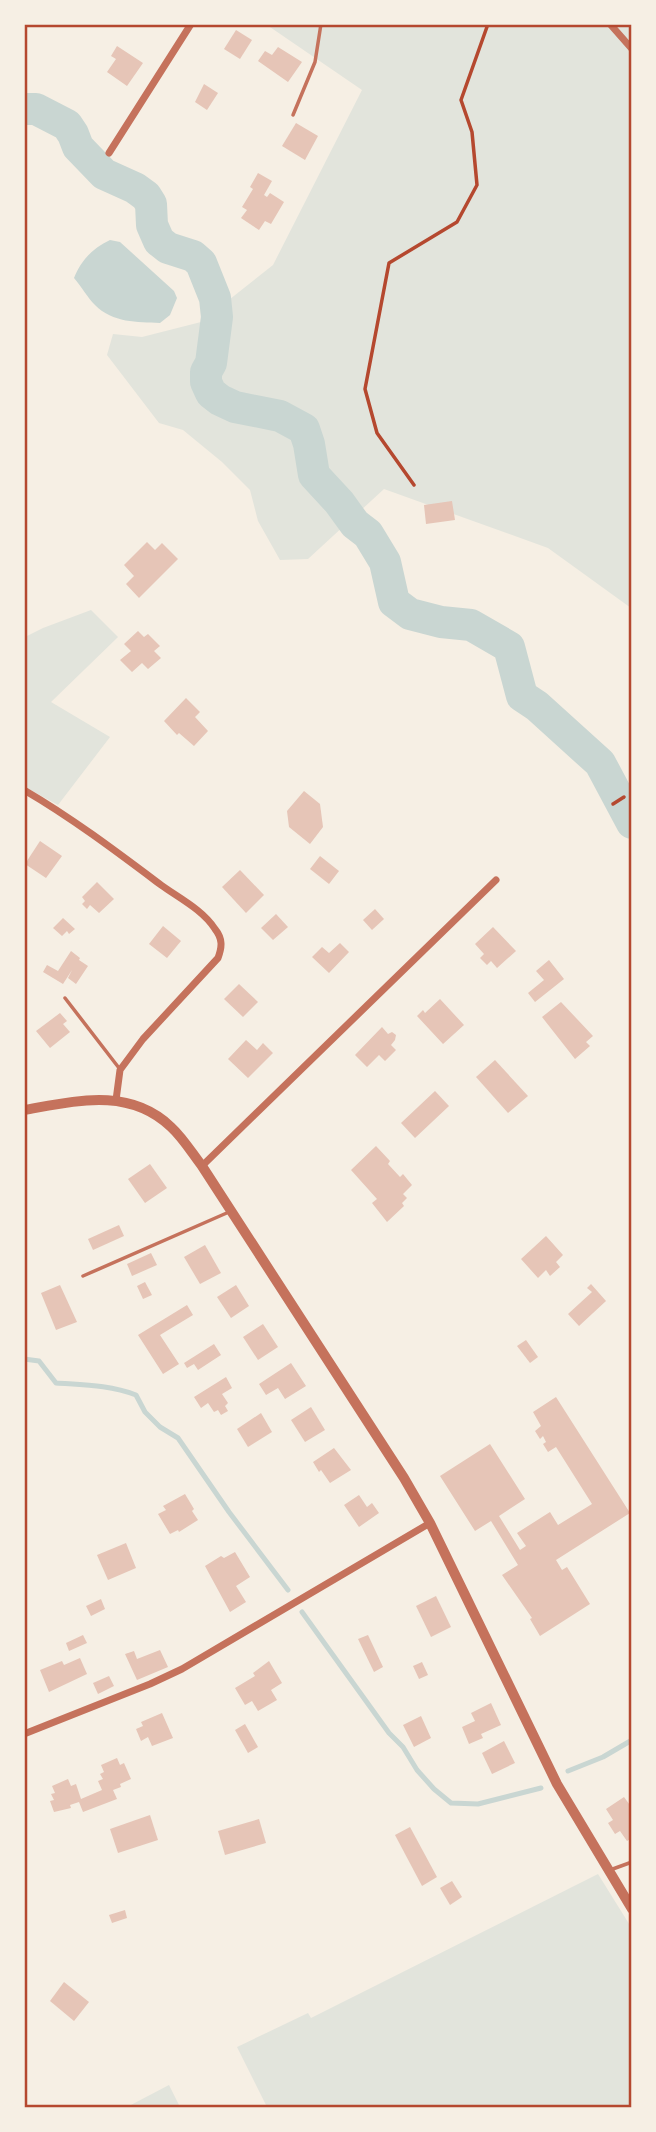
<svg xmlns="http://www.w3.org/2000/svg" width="656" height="2132" viewBox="0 0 656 2132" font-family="'Asap Condensed',sans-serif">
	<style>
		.green { fill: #e2e4dc }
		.water { fill: #c9d6d2 }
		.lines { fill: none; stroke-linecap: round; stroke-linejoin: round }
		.stream { stroke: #c9d6d2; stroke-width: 5 }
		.river { stroke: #c9d6d2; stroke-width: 32 }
		.building { fill: #e6c5b7 }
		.path { stroke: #b5482f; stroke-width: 3.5 }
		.service { stroke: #c5725c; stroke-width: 3.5 }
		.minor { stroke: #c5725c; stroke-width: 7 }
		.tertiary { stroke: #c5725c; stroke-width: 10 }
		.neatline { fill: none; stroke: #b5482f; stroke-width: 2.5 }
	</style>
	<rect width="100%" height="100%" fill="#f6efe4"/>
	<g class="green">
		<path d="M267,25h364v583l-83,-60 -164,-59 -76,70 -28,1 -22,-39 -8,-31 -28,-28 -39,-32 -24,-7 -52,-68 6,-21 29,3 59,-15 72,-57 89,-175z"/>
		<path d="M91,610l27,27 -67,65 59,35 -52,68 -33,-18v-150l18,-9z"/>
		<path d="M598,1874l33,53v180h-364l-30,-60 71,-34 3,5z"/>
		<path d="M169,2085l11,22h-53z"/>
	</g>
	<path class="water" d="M110,240l10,2 54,49 3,7 -7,17 -10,8c-23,-1 -47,0 -65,-18 -8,-8 -13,-18 -21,-27 8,-19 18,-29 36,-38z"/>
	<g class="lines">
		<g class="stream">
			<path d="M24,1359l15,2 17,22c28,2 54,2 80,12l9,17 15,15 18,11 51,74 59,78"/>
			<path d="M302,1612l87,121 14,14 14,23 17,19 17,14 27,1 63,-16"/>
			<path d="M568,1771l35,-14 29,-17"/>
		</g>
		<path class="river" d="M24,109h12l31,16 6,9 5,13 26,27 31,14 11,8 5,8 1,21 7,16 9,7 25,8 8,7 14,35 2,19 -6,46 -5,9v10l5,11 9,7 15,7 45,9 24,13 5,15 5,31 25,27 16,22 13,10 17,28 9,40 16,12 31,8 30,3 38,22 13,49 15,10 63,57 32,60"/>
	</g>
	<g class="building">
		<path d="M236,30l16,10 -12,19 -16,-10z"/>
		<path d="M117,46l26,17 -16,23 -20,-14 9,-13 -5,-3z"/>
		<path d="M278,47l24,15 -14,20 -30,-21 7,-10 7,4z"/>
		<path d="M204,84l14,9 -11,17 -12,-8z"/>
		<path d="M296,123l22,13 -13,24 -23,-14z"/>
		<path d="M258,173l14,8 -8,14 3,2 3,-4 14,9 -13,22 -6,-3 -6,9 -18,-12 6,-8 -5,-3 11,-18 -3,-2z"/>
		<path d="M452,501l3,19 -29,4 -2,-19z"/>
		<path d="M147,542l8,8 7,-7 16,16 -39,39 -13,-14 8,-8 -10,-11z"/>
		<path d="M138,631l6,6 4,-3 12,12 -6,5 7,7 -13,11 -6,-6 -10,9 -12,-12 11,-9 -7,-7z"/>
		<path d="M186,698l14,14 -5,5 13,14 -14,15 -15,-13 -2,2 -13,-14z"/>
		<path d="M304,791l16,13 3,23 -13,17 -21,-17 -2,-16z"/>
		<path d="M40,841l22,15 -16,22 -21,-14z"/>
		<path d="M320,856l19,15 -10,13 -19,-15z"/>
		<path d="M240,870l24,25 -18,18 -24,-26z"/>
		<path d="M97,882l17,17 -15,14 -9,-8 -3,4 -5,-5 3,-3 -3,-4z"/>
		<path d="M375,909l9,10 -12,11 -9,-10z"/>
		<path d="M276,914l12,13 -15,13 -12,-12z"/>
		<path d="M63,918l12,11 -6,5 -2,-3 -5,5 -9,-8z"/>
		<path d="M163,926l18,15 -14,17 -18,-14z"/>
		<path d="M493,927l23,24 -19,17 -6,-7 -4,4 -7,-7 4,-4 -9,-10z"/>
		<path d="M340,943l9,9 -20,21 -17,-16 10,-10 7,6z"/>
		<path d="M71,951l9,7 -1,2 9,6 -12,18 -8,-6 4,-8 -9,14 -20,-12 4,-7 11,6z"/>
		<path d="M549,960l15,19 -29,23 -7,-9 16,-13 -8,-9z"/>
		<path d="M239,984l19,18 -15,15 -19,-18z"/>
		<path d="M440,999l24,26 -21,19 -26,-28 6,-6 2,3z"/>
		<path d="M561,1002l32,34 -7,6 4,4 -15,13 -33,-42z"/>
		<path d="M60,1013l7,8 -4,3 7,8 -20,16 -14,-17z"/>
		<path d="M382,1027l6,7 4,-2 4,3 -1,5 -4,5 5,5 -11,11 -6,-6 -12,12 -12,-12z"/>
		<path d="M246,1040l11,10 6,-7 10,10 -25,25 -20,-19z"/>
		<path d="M495,1060l33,36 -20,17 -32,-36z"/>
		<path d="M435,1091l14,15 -34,32 -14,-15z"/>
		<path d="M376,1146l14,15 -2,3 12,13 3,-3 9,11 -9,9 4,4 -5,5 2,3 -17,16 -15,-19 5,-4 -26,-29z"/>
		<path d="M150,1164l17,24 -22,15 -17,-24z"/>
		<path d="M119,1225l5,11 -31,14 -5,-11z"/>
		<path d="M546,1236l17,19 -7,7 4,5 -10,9 -4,-6 -8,8 -17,-19z"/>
		<path d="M205,1245l16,28 -21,11 -16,-27z"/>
		<path d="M151,1253l6,12 -25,11 -5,-12z"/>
		<path d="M145,1282l7,13 -9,4 -6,-13z"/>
		<path d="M591,1284l15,17 -27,25 -11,-12 24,-22 -5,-4z"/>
		<path d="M60,1285l17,37 -21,8 -15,-37z"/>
		<path d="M236,1285l13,21 -18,12 -14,-21z"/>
		<path d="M187,1305l6,10 -33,20 19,29 -16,10 -25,-39z"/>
		<path d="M263,1324l15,23 -20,13 -15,-23z"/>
		<path d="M526,1340l12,17 -8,6 -13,-17z"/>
		<path d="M214,1344l7,11 -23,15 -4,-6 -7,4 -3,-5z"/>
		<path d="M291,1363l15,23 -21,13 -7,-11 -12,7 -7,-11z"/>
		<path d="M226,1377l6,11 -10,6 6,9 -3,3 3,5 -7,4 -3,-5 -4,2 -6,-9 -7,5 -7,-11z"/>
		<path d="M556,1397l74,116 -74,47 6,10 5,-3 23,37 -50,32 -10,-17 2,-1 -30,-43 16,-10 -27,-44 -16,10 -35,-55 50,-32 35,55 -26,17 21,34 6,-4 -9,-13 33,-21 8,13 34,-21 -36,-57 -8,5 -5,-8 3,-2 -3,-6 -3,3 -5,-8 6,-5 -8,-14z"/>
		<path d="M311,1407l14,23 -20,12 -14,-22z"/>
		<path d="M261,1413l11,19 -24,15 -11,-18z"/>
		<path d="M334,1448l17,22 -21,13 -9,-13 -2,2 -6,-10z"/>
		<path d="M185,1494l9,15 -2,2 6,9 -19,12 -1,-2 -8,4 -12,-20 8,-4 -3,-4z"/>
		<path d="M359,1495l8,12 5,-4 7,10 -20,14 -15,-22z"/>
		<path d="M126,1543l10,25 -28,12 -11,-25z"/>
		<path d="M235,1552l15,25 -14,9 10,16 -16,10 -25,-46 16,-10 3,2z"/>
		<path d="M436,1596l15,31 -20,10 -15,-31z"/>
		<path d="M101,1599l4,10 -14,7 -5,-10z"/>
		<path d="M83,1635l4,8 -18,8 -3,-8z"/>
		<path d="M368,1635l15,32 -9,5 -16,-33z"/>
		<path d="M160,1650l8,17 -31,13 -12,-26 9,-3 3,8z"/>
		<path d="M80,1658l7,16 -38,18 -9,-22 22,-9 2,4z"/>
		<path d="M269,1661l13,22 -11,7 6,10 -19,11 -6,-10 -7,4 -10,-17 20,-12 -2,-3z"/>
		<path d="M422,1662l6,13 -9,4 -6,-13z"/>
		<path d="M109,1676l5,10 -16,8 -5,-11z"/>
		<path d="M491,1703l10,22 -20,9 2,4 -14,6 -7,-17 13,-6 -4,-8z"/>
		<path d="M162,1713l11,25 -21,8 -4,-9 -7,4 -5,-12 7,-3 -2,-4z"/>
		<path d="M421,1716l10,22 -17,9 -11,-22z"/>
		<path d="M245,1724l13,23 -10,6 -13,-23z"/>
		<path d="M504,1741l11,22 -23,11 -10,-21z"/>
		<path d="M117,1758l3,7 4,-2 7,16 -11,5 1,3 -8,3 4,9 -34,13 -4,-10 -9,3 1,3 -17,4 -4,-11 4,-1 -3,-6 4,-1 -3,-7 16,-7 3,7 5,-2 5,15 21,-9 -4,-9 5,-2 -3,-5 4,-2 -3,-7z"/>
		<path d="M624,1797l8,11v30l-5,3 -7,-10 -5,3 -7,-11 5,-3 -7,-11z"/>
		<path d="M150,1815l8,25 -40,13 -8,-24z"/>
		<path d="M259,1819l7,24 -41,12 -7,-24z"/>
		<path d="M410,1827l27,50 -15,9 -27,-51z"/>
		<path d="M452,1881l10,16 -12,8 -10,-17z"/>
		<path d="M125,1910l2,8 -15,5 -3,-8z"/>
		<path d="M64,1982l25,20 -15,19 -24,-20z"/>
	</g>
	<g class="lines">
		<g class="path">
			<path d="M414,485l-37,-52 -12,-44 24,-126 68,-41 20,-37 -5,-53 -11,-32 27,-76"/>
			<path d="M613,804l11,-7"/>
		</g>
		<g class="service">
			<path d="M293,115l22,-53 6,-38"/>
			<path d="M65,998l54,70"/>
			<path d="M83,1276l146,-64"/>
			<path d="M610,1870l22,-8"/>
		</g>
		<g class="minor">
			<path d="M610,24l22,25"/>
			<path d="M109,153l82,-129"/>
			<path d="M24,790c48,28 93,62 137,95 18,13 42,25 54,44 8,10 7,18 3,29l-75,81 -23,31 -4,30"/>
			<path d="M202,1166l294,-286"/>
			<path d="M24,1734l126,-50 32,-15 248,-146"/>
		</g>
		<path class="tertiary" d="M24,1110c52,-9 105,-23 147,17 12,11 21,26 31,39l202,312 26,45 127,261 75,125"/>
	</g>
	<rect width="656" height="2132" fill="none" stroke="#f6efe4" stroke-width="52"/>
	<rect x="26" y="26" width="604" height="2080" class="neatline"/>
</svg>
